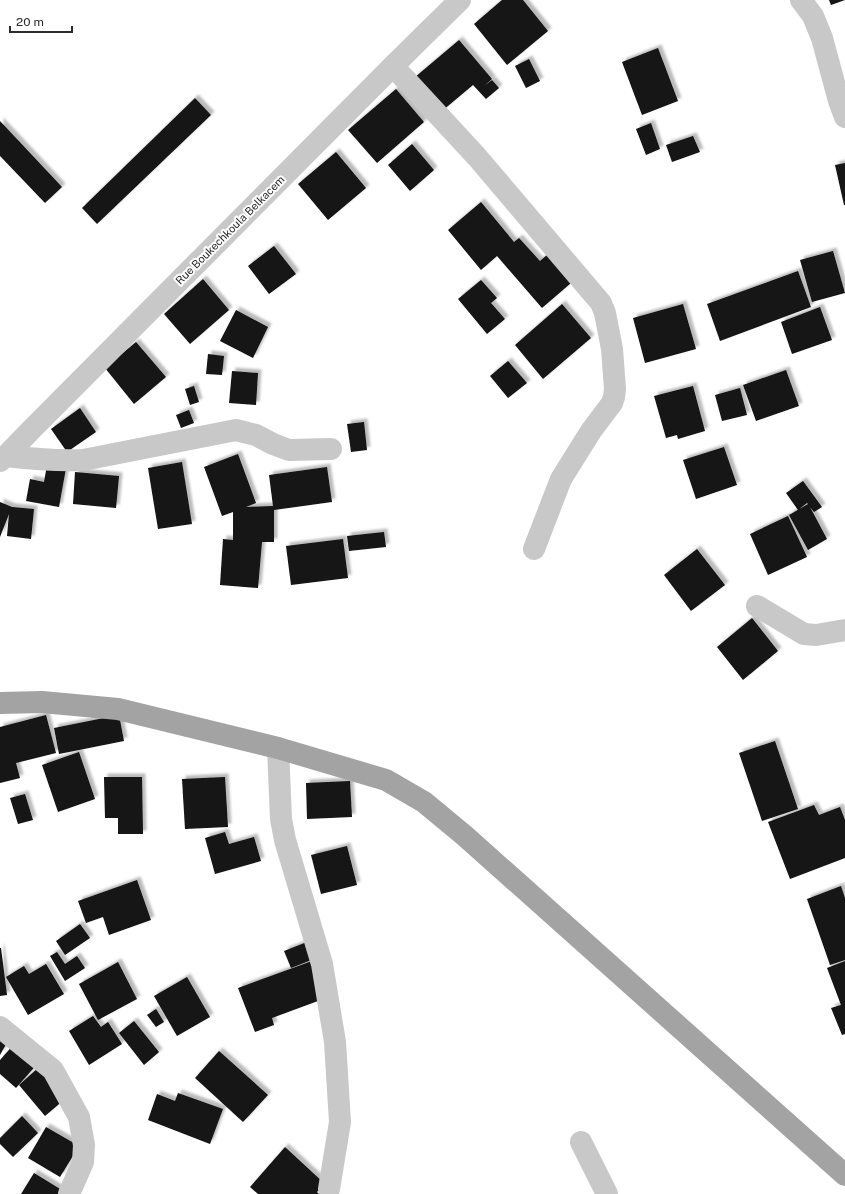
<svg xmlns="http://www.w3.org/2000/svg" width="845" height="1194" viewBox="0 0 845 1194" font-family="'Public Sans',sans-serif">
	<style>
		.building { fill: #121212; filter: url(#shadow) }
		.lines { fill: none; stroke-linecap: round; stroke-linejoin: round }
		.minor { stroke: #c8c8c8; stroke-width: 22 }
		.major { stroke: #a3a3a3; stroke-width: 22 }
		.labels { text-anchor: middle; stroke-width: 4; stroke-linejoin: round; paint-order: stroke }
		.street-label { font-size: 11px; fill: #2b2b2b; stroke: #fff }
	</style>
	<defs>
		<filter id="shadow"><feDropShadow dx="3.5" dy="-3.5" stdDeviation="1" flood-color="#0004"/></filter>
	</defs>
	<rect width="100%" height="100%" fill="#fff"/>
	<g class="building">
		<path d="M502,0h21l25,31 -41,34 -33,-41z"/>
		<path d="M829,0h16l-14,5z"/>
		<path d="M459,40l33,39 -8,7 8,-6 7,8 -13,11 -13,-14 -31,26 -28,-33z"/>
		<path d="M658,48l20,53 -36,14 -20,-53z"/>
		<path d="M529,59l11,22 -14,7 -11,-22z"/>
		<path d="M396,89l28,33 -47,41 -29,-33z"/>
		<path d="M195,98l16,17 -114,109 -15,-16z"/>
		<path d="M0,121l62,66 -17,16 -45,-47z"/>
		<path d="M651,123l9,26 -14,6 -10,-26z"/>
		<path d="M693,136l7,16 -28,10 -6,-17z"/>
		<path d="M412,144l22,26 -24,21 -22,-26z"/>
		<path d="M336,152l30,36 -38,32 -30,-36z"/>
		<path d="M845,163v42h-1l-9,-40z"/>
		<path d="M481,202l33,40 5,-4 21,23 7,-6 24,28 -29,25 -45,-52 -16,14 -33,-40z"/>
		<path d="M274,246l22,28 -27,20 -21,-28z"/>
		<path d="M833,251l12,42 -33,9 -12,-42z"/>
		<path d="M798,271l13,36 -91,34 -13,-37z"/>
		<path d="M203,279l26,31 -39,34 -26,-30z"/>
		<path d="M481,280l16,18 -6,5 14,16 -18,15 -29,-35z"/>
		<path d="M562,304l29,34 -48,41 -28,-34z"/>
		<path d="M683,304l13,45 -51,14 -12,-45z"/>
		<path d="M820,307l12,33 -40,14 -11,-32z"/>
		<path d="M236,310l32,17 -15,31 -33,-17z"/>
		<path d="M136,342l30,35 -32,27 -29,-36z"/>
		<path d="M208,354l16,2 -2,19 -16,-1z"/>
		<path d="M508,361l19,22 -19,15 -18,-22z"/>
		<path d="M786,370l13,36 -43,15 -13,-36z"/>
		<path d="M232,371l26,2 -2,32 -27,-2z"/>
		<path d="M194,386l5,16 -9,3 -5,-16z"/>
		<path d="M693,386l12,45 -27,8 -1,-4 -11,3 -12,-42z"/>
		<path d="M740,388l7,27 -25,6 -7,-26z"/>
		<path d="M80,408l16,24 -29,20 -16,-23z"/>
		<path d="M189,410l5,13 -13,5 -5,-13z"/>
		<path d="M364,422l3,28 -16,2 -4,-28z"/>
		<path d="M724,447l13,38 -41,14 -13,-39z"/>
		<path d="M238,454l18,49 -10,4 27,-1 -4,-31 58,-8 5,35 -58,8v32h-17h5l-4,46 -38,-3 3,-46 10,1v-28l-11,4 -18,-49z"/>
		<path d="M182,462l10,62 -34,5 -10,-61z"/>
		<path d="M47,465l19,3 -7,39 -33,-6 4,-22 14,3z"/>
		<path d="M75,472l44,4 -3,32 -43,-4z"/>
		<path d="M803,481l19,26 -8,5 -4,-5 17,32 -19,11 -19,-35 19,-11 -1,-1 -9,7 -12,-17z"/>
		<path d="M0,502l12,5 22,2 -3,30 -24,-3 2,-22 -9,23z"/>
		<path d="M788,516l19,41 -39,18 -18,-41z"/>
		<path d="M384,532l2,15 -37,4 -2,-15z"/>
		<path d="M343,539l5,39 -57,7 -5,-39z"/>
		<path d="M697,549l28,36 -34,26 -27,-36z"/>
		<path d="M752,618l26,33 -35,29 -26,-33z"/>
		<path d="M46,715l10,38 -40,10 4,15 -20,5v-56z"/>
		<path d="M119,715l5,26 -65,13 -5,-26z"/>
		<path d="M775,741l23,68 -36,12 -23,-68z"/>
		<path d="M79,752l16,47 -37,13 -16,-47z"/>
		<path d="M104,777h38l1,57h-25v-16h-13z"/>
		<path d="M225,777l3,50 -43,2 -3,-50z"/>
		<path d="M350,781l2,36 -45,2 -1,-36z"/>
		<path d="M25,794l8,26 -15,4 -8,-26z"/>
		<path d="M814,805l5,10 21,-8 5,13v38l-55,21 -22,-57z"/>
		<path d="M225,832l4,12 25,-7 7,24 -46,13 -10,-36z"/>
		<path d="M347,846l10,39 -36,9 -10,-39z"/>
		<path d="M137,880l14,40 -42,15 -6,-18 -17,6 -8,-22z"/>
		<path d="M841,886l4,12v62l-15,5 -23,-66z"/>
		<path d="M80,924l10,14 -25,17 -9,-14z"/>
		<path d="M307,942l7,17 -23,9 -7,-17z"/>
		<path d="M0,948h1l6,47 -7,1z"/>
		<path d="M57,952l8,12 12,-8 8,12 -20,13 -15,-25z"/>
		<path d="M312,961l14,37 -54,20 2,7 -19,7 -17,-44z"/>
		<path d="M845,961v73l-3,1 -11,-27 10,-3 -14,-37z"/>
		<path d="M118,962l19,37 -39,21 -19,-36z"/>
		<path d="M46,964l18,30 -36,21 -22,-38 18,-11 5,8z"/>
		<path d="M187,977l23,40 -33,19 -23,-40z"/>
		<path d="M156,1009l8,13 -8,5 -9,-12z"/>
		<path d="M93,1016l8,11 7,-5 14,22 -33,21 -20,-34z"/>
		<path d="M134,1021l25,31 -15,13 -25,-32z"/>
		<path d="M0,1033l9,6 -9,16z"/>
		<path d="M16,1042l23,20 -23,26 -16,-14v-14z"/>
		<path d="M219,1051l49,44 -25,27 -48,-44z"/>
		<path d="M38,1068l27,31 -20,17 -26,-31z"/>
		<path d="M178,1093l45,16 -13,35 -62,-24 9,-26 18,7z"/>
		<path d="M22,1116l16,17 -25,24 -13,-13v-6z"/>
		<path d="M46,1127l33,19 -19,31 -32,-19z"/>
		<path d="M285,1147l40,37 -8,8 2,2h-61l-8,-7z"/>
		<path d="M34,1173l31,19 -1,2h-43z"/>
	</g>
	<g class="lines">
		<g class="minor">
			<path d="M801,0l12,16 9,22 17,63 6,16"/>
			<path d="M393,66l84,91 124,146 4,10 7,36 3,40 -1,8 -2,6 -21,28 -30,48 -27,70"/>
			<path d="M6,456c26,3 51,5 77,4l153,-30 20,5 17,9 16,6 42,-1"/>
			<path d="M0,461l6,-5 25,-26 362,-364 67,-66"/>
			<path d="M757,606l47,28 12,1 29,-5"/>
			<path d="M278,748l3,71 4,21 37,124 13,78 5,80 -11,67"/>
			<path d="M0,1027l53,43 26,47 5,28 -1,17 -14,32"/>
			<path d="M581,1142l26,52"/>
		</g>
		<path class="major" d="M0,703l42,-1 76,7 160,39 108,32 38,22 41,34 380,339"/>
	</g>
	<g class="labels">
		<g class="street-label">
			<text transform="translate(230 230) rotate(-45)" y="4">Rue Boukechkoula Belkacem</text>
		</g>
	</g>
	<path d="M10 26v6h62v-6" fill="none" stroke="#2b2b2b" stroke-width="2"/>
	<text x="16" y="26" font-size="12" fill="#2b2b2b" stroke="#ffffff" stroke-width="3" paint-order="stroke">20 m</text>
</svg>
